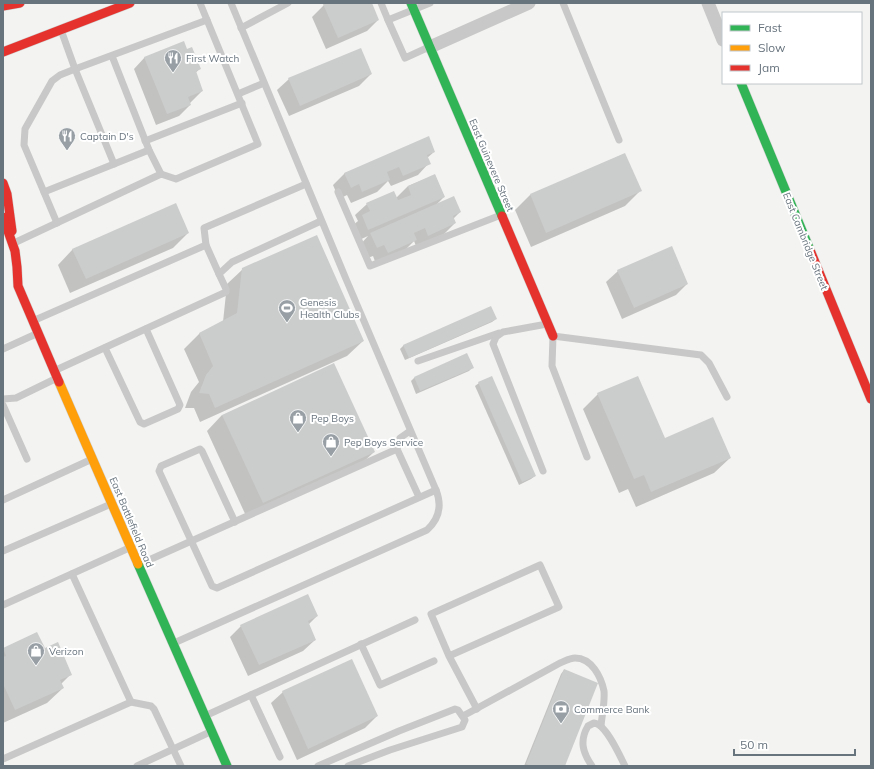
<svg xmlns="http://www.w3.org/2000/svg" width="874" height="769" viewBox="0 0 874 769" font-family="Mulish,sans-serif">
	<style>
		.shadow { fill: #0003 }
		.building { fill: #cbcccc }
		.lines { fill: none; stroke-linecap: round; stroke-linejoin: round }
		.fast-casing { stroke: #cfcfcf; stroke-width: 10 }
		.slow-casing { stroke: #cfcfcf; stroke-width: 10 }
		.jam-casing { stroke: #cfcfcf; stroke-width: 10 }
		.lane { stroke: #c8c8c8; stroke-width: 7 }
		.street { stroke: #c8c8c8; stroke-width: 13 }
		.fast { stroke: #30b455; stroke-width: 9 }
		.slow { stroke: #ff9f0a; stroke-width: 9 }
		.jam { stroke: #e5322d; stroke-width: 9 }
		.labels { text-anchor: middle; stroke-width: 4; stroke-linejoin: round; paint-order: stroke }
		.poi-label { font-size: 10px; fill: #67737d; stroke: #fff; text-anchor: start }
		.street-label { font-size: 10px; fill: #67737d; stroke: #fff }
	</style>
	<rect width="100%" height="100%" fill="#f3f3f1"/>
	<g class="shadow">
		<path d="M324,3h47l7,17 -11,11 -41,18 -14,-32 12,-12z"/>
		<path d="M145,57l55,12 -5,4 7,18 -12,12v2l-11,11 -23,9 -22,-56z"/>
		<path d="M371,74l-12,12 -70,30 -12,-26 12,-11z"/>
		<path d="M434,152l-7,6 2,5 -11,12 -27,11 -3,-5 -11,11 -26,11 -4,-8 -8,4 -6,-14 12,-12z"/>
		<path d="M624,154l16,37 -15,15 -94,41 -16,-37 15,-15z"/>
		<path d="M435,175l9,22 -8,8 24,7 -7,7 2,4 -11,11 -28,12 -2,-5 -10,10 -28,13 -3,-8 -8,3 -6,-13 9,-10 -11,5 -6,-14 7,-6 -3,-6 12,-11 29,-6 12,-12z"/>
		<path d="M188,233l-15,15 -103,45 -12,-28 15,-16z"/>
		<path d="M243,269l120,72 -16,15 -147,66 -6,-14h-9l6,-16 8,-10 -15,-33 15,-15 24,-12 4,-38z"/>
		<path d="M618,271l69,13 -11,11 -54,24 -16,-37z"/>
		<path d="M496,319l-4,3 -87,38 -5,-11 4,-4z"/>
		<path d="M467,355l6,12 -4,4 -53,23 -5,-13 3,-3z"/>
		<path d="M479,383l56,93 -4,3 -12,6 -44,-99z"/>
		<path d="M598,394l66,46 66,18 -16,15 -78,34 -8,-18 -9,4 -36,-84z"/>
		<path d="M222,415l152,37 -16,15 -111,51 -40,-87z"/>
		<path d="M317,616l-9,9 7,15 -12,11 -55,25 -18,-39 11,-11z"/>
		<path d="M36,633l8,17 27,24 -10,10 2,4 -16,15 -44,20v-74z"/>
		<path d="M564,670v96h-40l37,-92z"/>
		<path d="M283,692l94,24 -12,12 -68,32 -26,-57z"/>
	</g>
	<g class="building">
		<path d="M326,3h46l7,17 -41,18 -15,-34z"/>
		<path d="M184,41l3,8 5,-2 9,22 -5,2 7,20 -15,6 3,8 -24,9 -23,-57z"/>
		<path d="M361,48l11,26 -72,32 -12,-28z"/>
		<path d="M429,136l6,16 -8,3 4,9 -28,12 -4,-9 -12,5 3,8 -28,12 -3,-8 -8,4 -7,-15z"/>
		<path d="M625,153l17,38 -96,42 -16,-39z"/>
		<path d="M435,174l10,23 -77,33 -6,-15 8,-4 -4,-8 28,-12 4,9 13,-5 -3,-9z"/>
		<path d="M454,196l7,16 -8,4 3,7 -28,13 -3,-8 -11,5 3,7 -29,13 -4,-8 -7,3 -7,-15z"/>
		<path d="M176,203l13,30 -103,46 -14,-30z"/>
		<path d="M317,235l47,106 -149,67 -6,-14 -10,-1 7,-18 7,-9 -14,-33 38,-20 5,-45z"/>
		<path d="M672,246l16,38 -54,24 -17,-38z"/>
		<path d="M491,306l6,13 -88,39 -6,-13z"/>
		<path d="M467,353l7,15 -54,23 -6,-14z"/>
		<path d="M334,363l41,89 -112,51 -41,-88z"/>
		<path d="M492,376l44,100 -14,6 -44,-100z"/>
		<path d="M638,376l27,62 48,-21 18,41 -80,34 -7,-17 -10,4 -37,-86z"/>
		<path d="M308,594l10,22 -10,5 8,19 -57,25 -19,-40z"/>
		<path d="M37,632l8,16 13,-6 14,33 -12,5 4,8 -49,22 -12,-26v-27l3,-1 -3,-8z"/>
		<path d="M352,659l26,57 -70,33 -26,-58z"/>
		<path d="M564,669l34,14 -33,83h-33l-6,-2z"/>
	</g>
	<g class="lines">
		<g class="fast-casing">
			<g id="fast">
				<path d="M411,3l91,213"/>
				<path d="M741,83l69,167"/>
				<path d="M138,564l89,202"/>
			</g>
		</g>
		<g class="slow-casing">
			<path id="slow" d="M59,382l79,182"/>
		</g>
		<g class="jam-casing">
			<g id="jam">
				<path d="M3,6l17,-3"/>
				<path d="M3,52l127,-49"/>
				<path d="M3,183l4,11 5,37"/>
				<path d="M502,216l51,120"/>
				<path d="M3,217l12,34 2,16 1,19 41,96"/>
				<path d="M810,250l61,149"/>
			</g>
		</g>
		<g class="lane">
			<path d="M381,3l7,17 42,-17"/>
			<path d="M563,3l56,137"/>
			<path d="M388,20l17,38 24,-11"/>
			<path d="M241,28l47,-25"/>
			<path d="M61,30l14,39 132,-49"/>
			<path d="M112,56l37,94 12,24"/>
			<path d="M238,94l26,-11"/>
			<path d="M145,141l97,-38"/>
			<path d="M44,192l70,-28"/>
			<path d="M338,192l32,74 131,-51"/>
			<path d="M57,223l-33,-78 1,-16 27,-48 8,-6 15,-6 39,95 35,-14"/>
			<path d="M14,243l147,-69 15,5 82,-35 -58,-141"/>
			<path d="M206,245l-2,-17 102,-44"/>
			<path d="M35,320l171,-75 13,29"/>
			<path d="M105,348l35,74 4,2 34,-15 2,-4 -34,-76"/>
			<path d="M3,349l33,-15"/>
			<path d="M418,361l81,-28"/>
			<path d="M56,370l170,-78v-3l-7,-15 13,-12 89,-41"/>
			<path d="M3,399l13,-1 39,-19"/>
			<path d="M3,405l24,54"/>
			<path d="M397,449l22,48"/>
			<path d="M587,457l-35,-91 1,-30 148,19 8,8 18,34"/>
			<path d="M543,471l-50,-127 3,-7 7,-5 44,-8"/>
			<path d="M3,500l87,-40"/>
			<path d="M235,522l-33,-71 -2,-2 -39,17 -2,5 53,115 5,2 219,-98"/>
			<path d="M3,551l108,-47"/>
			<path d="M140,564l257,-115 3,-11 10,-7"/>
			<path d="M3,605l126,-57"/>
			<path d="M174,643l253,-113c12,-11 15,-25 9,-40l-90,-211 -115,-276"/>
			<path d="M361,644l19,41 54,-24"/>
			<path d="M449,656l-18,-42 109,-49 19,42 -110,49 28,53"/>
			<path d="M251,695l29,62"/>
			<path d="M131,702l20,4 3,3 27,57"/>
			<path d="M207,715l208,-95"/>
			<path d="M463,716l97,-53c5,-2 10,-5 15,-5 17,0 26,19 29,33 1,11 -2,24 -3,35"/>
			<path d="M3,759l128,-57 -59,-128"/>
			<path d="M137,766l73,-34"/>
			<path d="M318,766l81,-35 56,-22 3,1 7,10 -3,7 -72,23 -42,16"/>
			<path d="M592,766c-9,-13 -13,-25 -4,-40l6,-3c12,1 26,33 31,43"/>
		</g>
		<g class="street">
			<path d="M708,3l15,37"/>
			<path d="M430,47l99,-44"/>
		</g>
		<use href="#fast" class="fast"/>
		<use href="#slow" class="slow"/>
		<use href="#jam" class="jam"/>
	</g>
	<defs>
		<g id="restaurant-pin" transform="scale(0.9)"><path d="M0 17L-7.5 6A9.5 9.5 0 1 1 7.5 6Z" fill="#98a0a6" stroke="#fff"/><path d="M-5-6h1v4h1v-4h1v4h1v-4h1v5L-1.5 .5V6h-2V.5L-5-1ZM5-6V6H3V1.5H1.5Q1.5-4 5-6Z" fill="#fff"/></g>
		<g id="stadium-pin" transform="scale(0.9)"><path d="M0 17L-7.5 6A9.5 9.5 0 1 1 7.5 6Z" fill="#98a0a6" stroke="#fff"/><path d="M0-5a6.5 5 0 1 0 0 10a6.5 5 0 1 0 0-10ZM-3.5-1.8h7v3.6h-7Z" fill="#fff"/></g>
		<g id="shop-pin" transform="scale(0.9)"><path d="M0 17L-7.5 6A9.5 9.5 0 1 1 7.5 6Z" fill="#98a0a6" stroke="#fff"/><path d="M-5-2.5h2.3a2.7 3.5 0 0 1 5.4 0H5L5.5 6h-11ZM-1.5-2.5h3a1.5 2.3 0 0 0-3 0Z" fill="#fff"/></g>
		<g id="bank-pin" transform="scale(0.9)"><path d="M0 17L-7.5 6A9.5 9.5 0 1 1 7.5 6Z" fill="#98a0a6" stroke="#fff"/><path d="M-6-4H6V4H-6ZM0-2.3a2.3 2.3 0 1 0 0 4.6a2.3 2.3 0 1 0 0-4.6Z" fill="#fff"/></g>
	</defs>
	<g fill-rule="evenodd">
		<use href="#restaurant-pin" x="173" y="58"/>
		<use href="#restaurant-pin" x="67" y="136"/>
		<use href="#stadium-pin" x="287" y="308"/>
		<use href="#shop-pin" x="298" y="418"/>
		<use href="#shop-pin" x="331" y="442"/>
		<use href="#shop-pin" x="36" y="651"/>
		<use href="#bank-pin" x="561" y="709"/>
	</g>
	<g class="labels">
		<g class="poi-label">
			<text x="186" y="62">First Watch</text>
			<text x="80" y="140">Captain D's</text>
			<text x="300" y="306">Genesis<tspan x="300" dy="12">Health Clubs</tspan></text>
			<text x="311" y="422">Pep Boys</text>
			<text x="344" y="446">Pep Boys Service</text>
			<text x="49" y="655">Verizon</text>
			<text x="574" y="713">Commerce Bank</text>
		</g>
		<g class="street-label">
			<text transform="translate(492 165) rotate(67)" y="4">East Guinevere Street</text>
			<text transform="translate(806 241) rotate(68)" y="4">East Cambridge Street</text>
			<text transform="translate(132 522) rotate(67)" y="4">East Battlefield Road</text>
		</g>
	</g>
	<rect width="874" height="769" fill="none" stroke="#67737d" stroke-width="8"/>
	<rect x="722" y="12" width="140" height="72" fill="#ffffff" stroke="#c2c7cb"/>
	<rect x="730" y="25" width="20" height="6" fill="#30b455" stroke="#c2c7cb"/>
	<text x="758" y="32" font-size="12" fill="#67737d">Fast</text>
	<rect x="730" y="45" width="20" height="6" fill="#ff9f0a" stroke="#c2c7cb"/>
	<text x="758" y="52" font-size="12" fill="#67737d">Slow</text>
	<rect x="730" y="65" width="20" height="6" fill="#e5322d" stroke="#c2c7cb"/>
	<text x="758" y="72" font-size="12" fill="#67737d">Jam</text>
	<path d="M734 749v6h121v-6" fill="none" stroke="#67737d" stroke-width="2"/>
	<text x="740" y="749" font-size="12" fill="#67737d" stroke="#ffffff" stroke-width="3" paint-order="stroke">50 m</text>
</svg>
